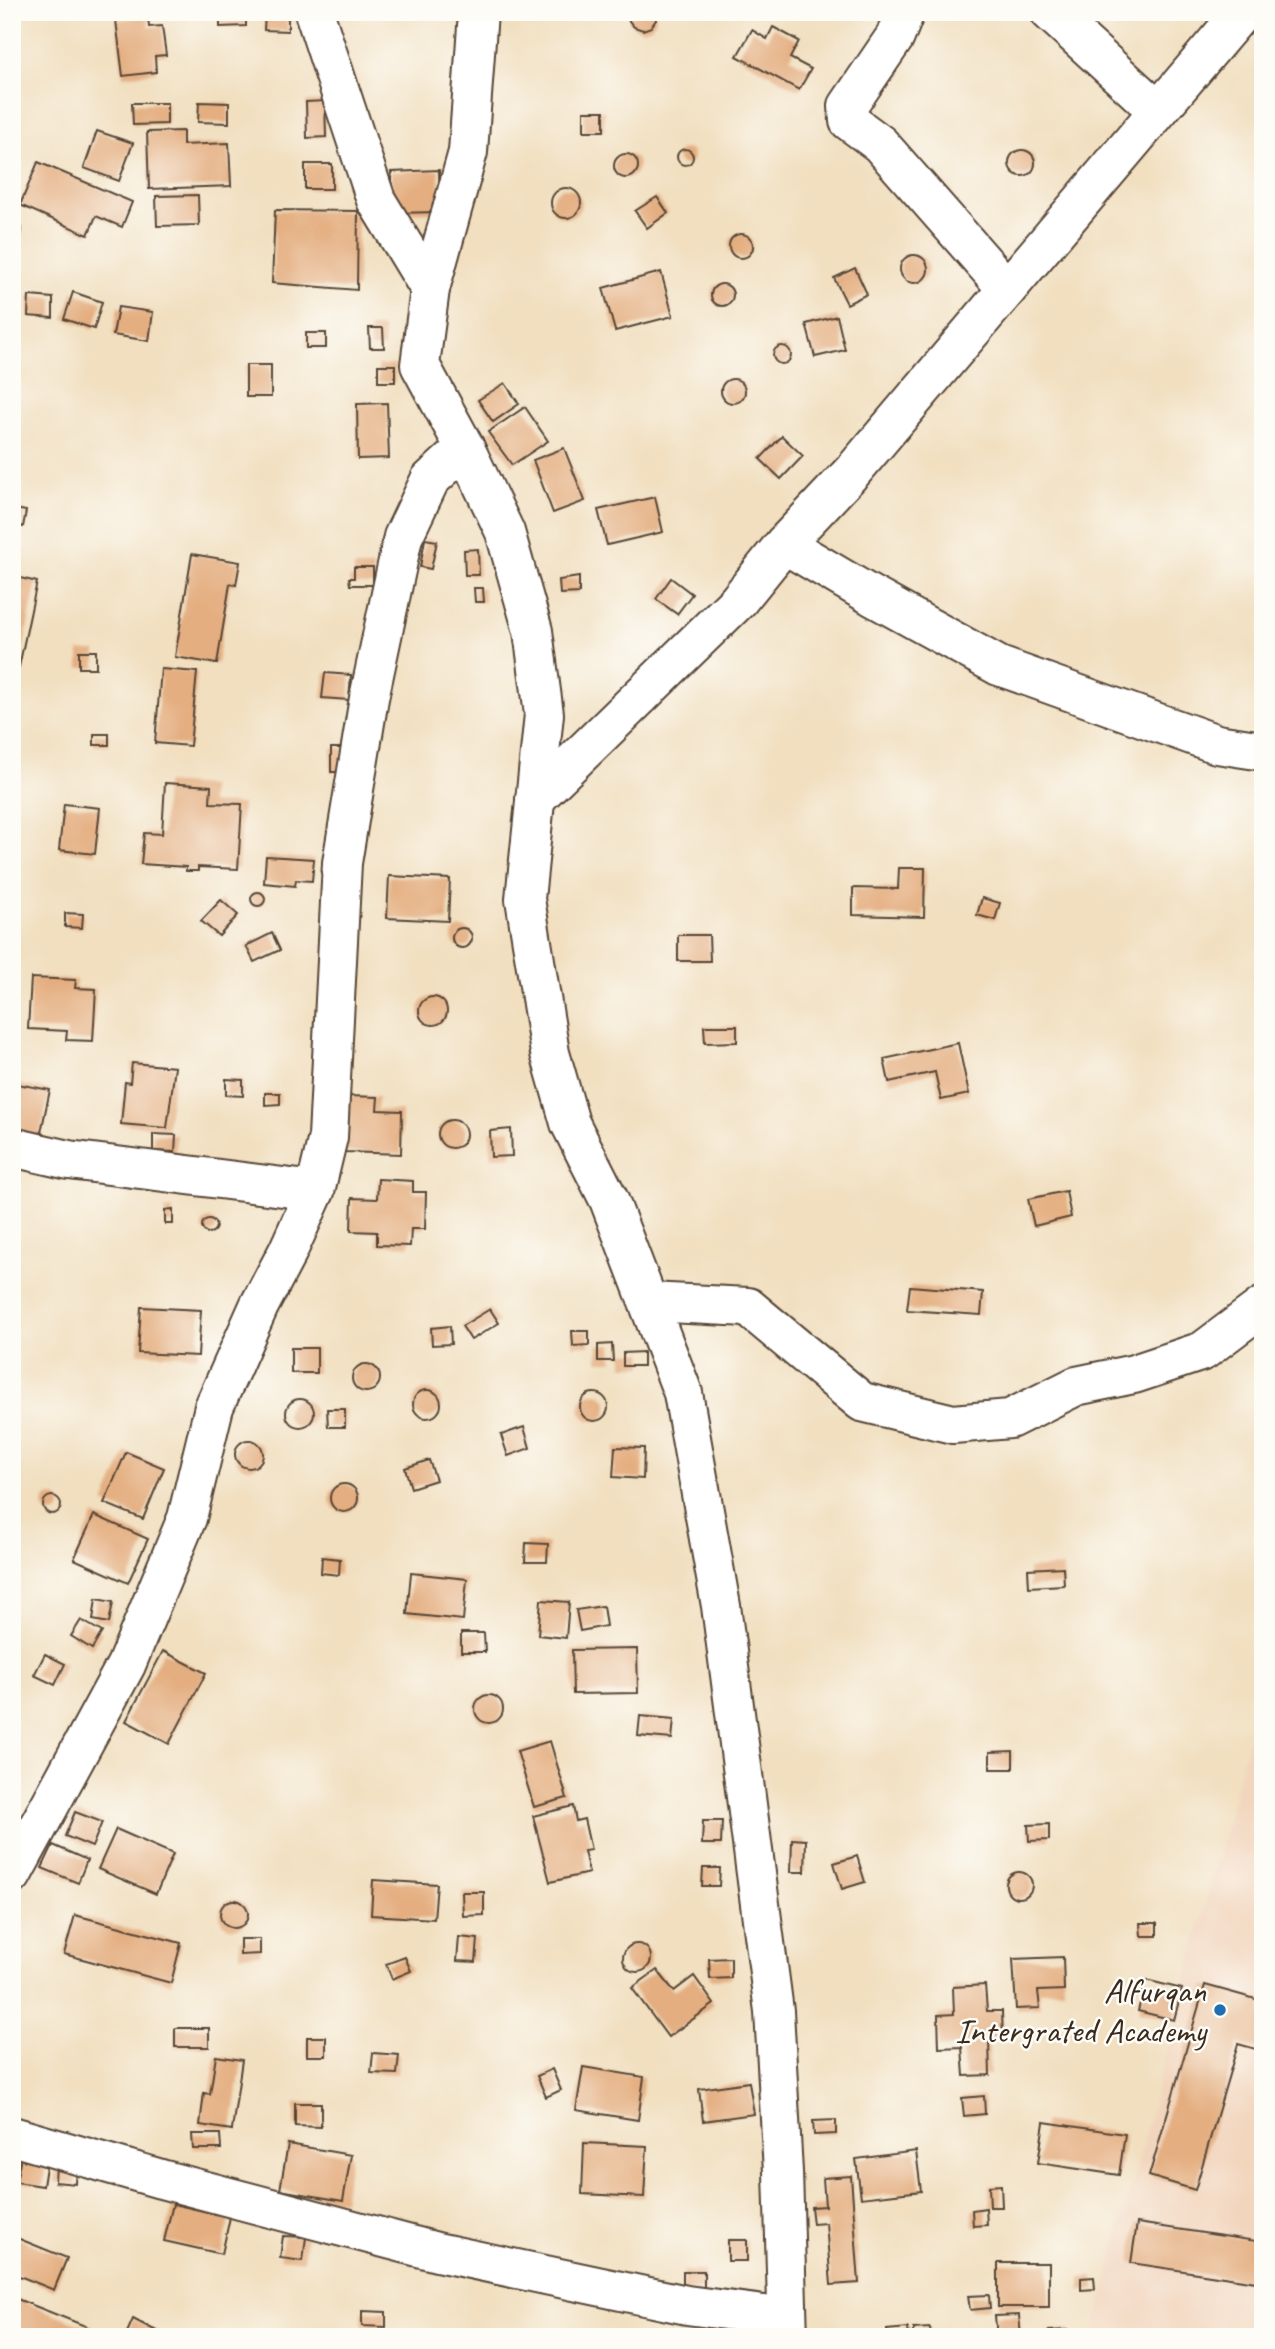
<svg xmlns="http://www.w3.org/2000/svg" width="1275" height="2349" viewBox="0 0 1275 2349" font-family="Caveat,sans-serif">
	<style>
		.built { fill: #f2d5bd }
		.building { fill: #e4ae80 }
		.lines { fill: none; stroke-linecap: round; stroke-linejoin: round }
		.minor-casing { stroke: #564536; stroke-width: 42 }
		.tertiary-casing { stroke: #564536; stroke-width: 42 }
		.minor { stroke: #fff; stroke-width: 38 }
		.tertiary { stroke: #fff; stroke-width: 38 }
		.poi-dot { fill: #1f6fb2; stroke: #fdfcf7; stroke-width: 2.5 }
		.labels { text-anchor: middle; stroke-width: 5; stroke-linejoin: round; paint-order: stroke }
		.poi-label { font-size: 35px; fill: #3b2a1e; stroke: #fdfcf7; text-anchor: end }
	</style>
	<rect width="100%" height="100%" fill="#fdfcf7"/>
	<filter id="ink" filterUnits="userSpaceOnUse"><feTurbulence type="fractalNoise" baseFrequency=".0143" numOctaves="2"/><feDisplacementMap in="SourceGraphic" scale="14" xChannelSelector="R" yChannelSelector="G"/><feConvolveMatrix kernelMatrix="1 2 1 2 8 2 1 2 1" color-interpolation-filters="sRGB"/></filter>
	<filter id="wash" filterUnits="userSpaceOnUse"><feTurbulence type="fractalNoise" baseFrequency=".00686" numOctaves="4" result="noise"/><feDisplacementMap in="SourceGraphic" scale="28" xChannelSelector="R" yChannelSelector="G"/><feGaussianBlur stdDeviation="1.57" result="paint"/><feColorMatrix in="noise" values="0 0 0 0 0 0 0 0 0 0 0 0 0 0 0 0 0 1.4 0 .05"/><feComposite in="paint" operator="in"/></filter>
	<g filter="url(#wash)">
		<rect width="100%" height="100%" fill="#f1dfc0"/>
		<path class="built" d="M1263,1684v653h-171z"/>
		<g id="blocks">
			<g class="building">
				<path d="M220,12h26v14l-26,1z"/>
				<path d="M265,12h23v19l-24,-1z"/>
				<path d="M629,12h26l1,8 -5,7 -8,3 -9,-3 -5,-6z"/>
				<path d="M148,16l1,11 13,-1 4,29 -11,1 1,16 -33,4 -7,-56z"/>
				<path d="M773,27l26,14 -9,17 21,11 -12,21 -62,-34 15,-26 15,9z"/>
				<path d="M325,101l1,36 -19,1 -1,-36z"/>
				<path d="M199,102l30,1v20l-31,-1z"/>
				<path d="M132,103h35v21l-34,1z"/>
				<rect x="584" y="111" width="20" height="20"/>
				<path d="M97,131l36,12 -14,38 -35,-13z"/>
				<path d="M183,131v14l46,-2 2,43 -82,3 -2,-57z"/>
				<circle cx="685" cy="157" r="8"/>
				<circle cx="1022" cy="163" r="13"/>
				<circle cx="626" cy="166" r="12"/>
				<path d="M38,162l94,40 -10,25 -26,-11 -8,19 -68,-30z"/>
				<rect x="305" y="164" width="27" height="25"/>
				<path d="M439,170l1,42 -47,1 -2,-41z"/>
				<circle cx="566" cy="203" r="15"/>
				<path d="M198,195l1,30 -42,1 -1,-30z"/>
				<path d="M657,197l11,16 -21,15 -12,-17z"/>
				<path d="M275,210l83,1 -1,79 -85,-7z"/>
				<path d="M12,228h9l-1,26h-8z"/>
				<circle cx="741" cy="246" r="12"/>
				<circle cx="914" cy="269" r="14"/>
				<path d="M855,268l12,26 -20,10 -13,-26z"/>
				<path d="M661,272l12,44 -58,15 -12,-43z"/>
				<circle cx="722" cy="295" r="11"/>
				<path d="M73,292l29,10 -8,27 -30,-10z"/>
				<path d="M29,296l24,2v20l-25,-2z"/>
				<path d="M118,307l35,5 -4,29 -36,-6z"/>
				<path d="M837,316l8,34 -30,7 -9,-33z"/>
				<path d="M369,328h14l1,20h-14z"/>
				<rect x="306" y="333" width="20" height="15"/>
				<circle cx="782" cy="355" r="9"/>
				<rect x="246" y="365" width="25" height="32"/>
				<rect x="378" y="365" width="17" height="17"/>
				<circle cx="733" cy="391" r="12"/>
				<path d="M505,383l14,21 -26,18 -15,-22z"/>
				<path d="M387,403l2,55 -31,1 -1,-55z"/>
				<path d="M525,407l23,34 -36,24 -24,-33z"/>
				<path d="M782,436l21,20 -22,23 -21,-20z"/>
				<path d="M564,448l21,53 -32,12 -20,-53z"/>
				<path d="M655,497l8,35 -56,13 -9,-35z"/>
				<path d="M15,509l11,2 -3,16 -11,-1z"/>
				<path d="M425,539l12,2 -6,28 -11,-2z"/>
				<path d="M478,549l1,26h-14l-1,-25z"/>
				<path d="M192,554l48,8 -4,23 -6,-1 -13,80 -42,-7z"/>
				<path d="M354,567h19v18h-23l-1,-7h5z"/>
				<path d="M12,576l25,6 -18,85 -7,-2z"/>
				<path d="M579,577v16l-19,1 -1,-14z"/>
				<path d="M671,578l21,16 -15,20 -21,-15z"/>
				<path d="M474,588h9l1,14h-9z"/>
				<rect x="79" y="651" width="17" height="17"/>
				<path d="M161,669l36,3 -7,74 -35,-3z"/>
				<path d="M325,673l26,2 -2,25 -27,-2z"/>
				<rect x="94" y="734" width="15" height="11"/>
				<rect x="331" y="748" width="12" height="24"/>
				<path d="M165,783l46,3 -1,17 32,1 -4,65 -40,-2v4h-12v-4l-45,-3 3,-31 18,1z"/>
				<path d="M64,804l36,4 -5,46 -36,-4z"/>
				<path d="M266,856l48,3 -2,22 -16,-1 -1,6 -31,-3z"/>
				<path d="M899,868h26l-1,49 -71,-2v-27l45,1z"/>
				<path d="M389,876l61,3 -2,42 -61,-3z"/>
				<circle cx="258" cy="899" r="7"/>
				<path d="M982,898l18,5 -5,17 -18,-5z"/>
				<path d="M221,900l17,15 -19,21 -18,-15z"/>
				<path d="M65,913l18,1 -1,14 -17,-1z"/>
				<circle cx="462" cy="938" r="10"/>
				<path d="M272,933l8,17 -26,12 -8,-16z"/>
				<path d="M678,935h31l1,26h-32z"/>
				<path d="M31,978l45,2 -1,8 21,1 -3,52 -27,-1 1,-9 -39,-2z"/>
				<circle cx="433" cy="1011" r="14"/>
				<path d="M704,1026h33v16l-32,1z"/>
				<path d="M958,1043l11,51 -28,6 -6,-28 -46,10 -5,-23z"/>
				<path d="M132,1063l43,4 -8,61 -46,-4 4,-42 5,1z"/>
				<path d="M226,1079l17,1v16l-17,-1z"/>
				<path d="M12,1083l38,7 -10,47 -28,-6z"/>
				<path d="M265,1093h15v11l-15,1z"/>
				<path d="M347,1096l31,1 -1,13 25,1 -1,43 -56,-2z"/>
				<circle cx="452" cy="1134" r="14"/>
				<path d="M511,1129l1,27 -21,1 -1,-26z"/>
				<path d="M153,1134l23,1 -1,17 -22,-1z"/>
				<path d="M378,1179l35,2v11h13l-1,37h-14l-1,17 -33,-1v-13l-26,-1 1,-33 25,1z"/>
				<path d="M1066,1191l5,26 -37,9 -6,-27z"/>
				<path d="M173,1209v15h-8v-14z"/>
				<circle cx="209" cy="1226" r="7"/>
				<path d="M910,1286l73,6 -2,23 -74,-5z"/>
				<path d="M141,1307l60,3 -3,46 -60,-3z"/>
				<path d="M490,1309l9,14 -28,17 -9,-14z"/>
				<path d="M450,1326l1,18 -19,1 -1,-17z"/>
				<path d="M572,1331h17v14l-16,1z"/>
				<path d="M612,1344l1,17h-15v-16z"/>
				<rect x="291" y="1348" width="26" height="25"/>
				<path d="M643,1352v14h-20v-13z"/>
				<circle cx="366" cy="1378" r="14"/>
				<circle cx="427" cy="1404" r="14"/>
				<circle cx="594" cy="1407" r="14"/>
				<circle cx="300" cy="1413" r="14"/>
				<path d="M327,1409h18v18h-17z"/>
				<path d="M524,1427l6,21 -22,8 -7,-21z"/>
				<circle cx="249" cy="1454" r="14"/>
				<path d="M615,1447l29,1 -1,31 -30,-2z"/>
				<path d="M126,1452l38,16 -21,51 -39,-16z"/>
				<path d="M429,1460l7,20 -25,8 -6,-20z"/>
				<circle cx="344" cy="1498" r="14"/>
				<circle cx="52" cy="1505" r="9"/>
				<path d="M94,1515l54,24 -20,44 -54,-24z"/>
				<path d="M526,1543l22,1 -1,18h-22z"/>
				<path d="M322,1557l18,2 -1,16 -18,-2z"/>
				<path d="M1063,1567l1,18 -35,2 -1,-18z"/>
				<path d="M411,1573l56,6 -4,41 -56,-6z"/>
				<path d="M96,1599l17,3 -4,21 -16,-3z"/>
				<path d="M541,1600l28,2 -3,36 -28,-3z"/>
				<path d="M603,1606l3,20 -26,5 -4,-21z"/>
				<path d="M81,1620l21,12 -10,17 -21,-13z"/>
				<path d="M461,1633h23l1,19h-24z"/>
				<path d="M637,1649l1,44 -65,1 -1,-44z"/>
				<path d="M163,1651l43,22 -37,71 -43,-23z"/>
				<path d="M45,1654l20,10 -10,21 -21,-10z"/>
				<circle cx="489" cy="1709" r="14"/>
				<path d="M640,1716l34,3 -2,20 -34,-3z"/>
				<path d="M550,1741l17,57 -33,9 -17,-56z"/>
				<path d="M1013,1751v18h-23v-17z"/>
				<path d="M573,1806l3,15 8,-2 7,31 -7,1 5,22 -39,9 -17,-66z"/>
				<path d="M75,1812l27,10 -10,25 -27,-11z"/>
				<path d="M703,1821h19l-1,23h-19z"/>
				<path d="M1049,1824v16l-20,1 -1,-16z"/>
				<path d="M116,1829l57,25 -17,40 -58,-25z"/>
				<path d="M792,1839l14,1 -1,32h-14z"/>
				<path d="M53,1845l34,15 -9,23 -36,-15z"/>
				<path d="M857,1856l8,26 -23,7 -8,-26z"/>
				<path d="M703,1868h17l-1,18h-17z"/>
				<circle cx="1019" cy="1885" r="13"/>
				<path d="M373,1880l64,4 -3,35 -63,-4z"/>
				<path d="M462,1892h22v23l-21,1z"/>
				<circle cx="234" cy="1914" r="14"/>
				<path d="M75,1915l106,28 -10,40 -107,-29z"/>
				<path d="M1140,1923h17v13h-16z"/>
				<path d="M459,1937l19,2 -2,23 -19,-1z"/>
				<path d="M240,1939h20v15l-20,1z"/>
				<circle cx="637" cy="1958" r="14"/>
				<path d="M405,1957l6,14 -19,8 -6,-15z"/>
				<path d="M1063,1957l1,33 -26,1 2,17 -24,1 -3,-50z"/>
				<path d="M731,1958v20l-21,1 -1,-20z"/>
				<path d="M657,1970l17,21 20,-15 20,28 -46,33 -36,-49z"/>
				<path d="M1146,1980l36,9 -8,31 -36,-9z"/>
				<path d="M985,1985l2,26h15l1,28 -14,1 1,35 -26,1 -2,-29 -23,1 -1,-33 16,-1 -1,-27z"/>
				<path d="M1205,1985l58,16v50l-25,-7 -43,146 -46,-14z"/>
				<rect x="175" y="2028" width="34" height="19"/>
				<rect x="307" y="2037" width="19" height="19"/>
				<path d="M373,2053l26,2 -2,19 -26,-1z"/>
				<path d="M216,2056l26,4 -10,70 -32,-5 4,-32 6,1z"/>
				<path d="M583,2067l61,10 -6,43 -62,-10z"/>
				<path d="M552,2069l9,21 -15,7 -9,-21z"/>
				<path d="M749,2082l5,32 -51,7 -4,-32z"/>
				<path d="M984,2096l1,18 -21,2 -2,-18z"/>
				<path d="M295,2103h26v24l-26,-1z"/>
				<path d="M836,2120v14l-22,1 -1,-14z"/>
				<path d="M1044,2122l81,12 -6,41 -81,-12z"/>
				<path d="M192,2134h28l1,15h-28z"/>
				<path d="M584,2143l63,3 -3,51 -62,-3z"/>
				<path d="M288,2144l63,11 -8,46 -63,-11z"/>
				<path d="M916,2151l5,40 -60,7 -5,-39z"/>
				<path d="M21,2156l26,4 -4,26 -27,-4z"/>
				<path d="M56,2165l21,1 -1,18 -21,-2z"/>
				<path d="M851,2176l8,107 -28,2 -5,-62 -13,1 -2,-17 14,-1 -2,-28z"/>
				<path d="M1001,2185l1,22h-12l-1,-21z"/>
				<path d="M173,2204l57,13 -8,37 -58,-13z"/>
				<path d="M986,2208l1,17 -14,1 -1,-16z"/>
				<path d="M1137,2223l126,19v41l-132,-20z"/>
				<path d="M12,2236l55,22 -13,32 -42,-17z"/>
				<path d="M283,2236l23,1 -3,24 -23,-3z"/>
				<rect x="728" y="2240" width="19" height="21"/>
				<rect x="998" y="2263" width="51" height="44"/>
				<rect x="683" y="2271" width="21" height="19"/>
				<path d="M1094,2277l1,12 -14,1v-12z"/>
				<path d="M989,2295l1,13 -20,2 -2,-14z"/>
				<path d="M12,2297l91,36 -2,4h-81l-8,-3z"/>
				<path d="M362,2311l24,1v15l-24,-1z"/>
				<path d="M1019,2315l2,22h-24l-2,-21z"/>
				<path d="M133,2319l35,18h-43z"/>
				<path d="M908,2328l1,9h-22v-7z"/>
				<path d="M930,2328l1,9h-17v-8z"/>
				<path d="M1069,2330l1,7h-20l-1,-6z"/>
			</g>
		</g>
	</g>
	<g filter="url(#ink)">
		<use href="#blocks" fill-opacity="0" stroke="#564536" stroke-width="2"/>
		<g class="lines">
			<g class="minor-casing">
				<g id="minor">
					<path d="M314,12l62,188 54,89"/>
					<path d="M905,12l-10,25 -47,69 1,15 31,23 127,145"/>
					<path d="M1050,12l107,98"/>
					<path d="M784,544l88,52 127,70 218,78 46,7"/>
					<path d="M535,799l203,-198 46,-57 69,-73 389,-459"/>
					<path d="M12,1147l57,13 246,31"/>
					<path d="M649,1302l99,5 114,95 91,22 57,-5 66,-33 58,-12 69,-23 60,-45"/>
					<path d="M12,1875l114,-210 61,-147 27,-111 45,-101 29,-55 27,-60 13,-54 14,-274 27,-165 34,-161 27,-57 35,-32"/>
					<path d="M12,2136l149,43 276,73 250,53 100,13"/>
				</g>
			</g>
			<g class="tertiary-casing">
				<path id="tertiary" d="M478,12l-10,140 -38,137 -10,76 45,83 40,84 28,99 11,83 -19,185 25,154 20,70 39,77 74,193 38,213 53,405 9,161 5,165"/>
			</g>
			<use href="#minor" class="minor"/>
			<use href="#tertiary" class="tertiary"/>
		</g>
	</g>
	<circle class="poi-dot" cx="1220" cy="2010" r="7"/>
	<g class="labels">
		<g class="poi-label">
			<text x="1206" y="2002">Alfurqan<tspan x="1206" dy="40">Intergrated Academy</tspan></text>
		</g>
	</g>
	<rect width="1275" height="2349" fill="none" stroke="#fdfcf7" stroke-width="42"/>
</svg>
